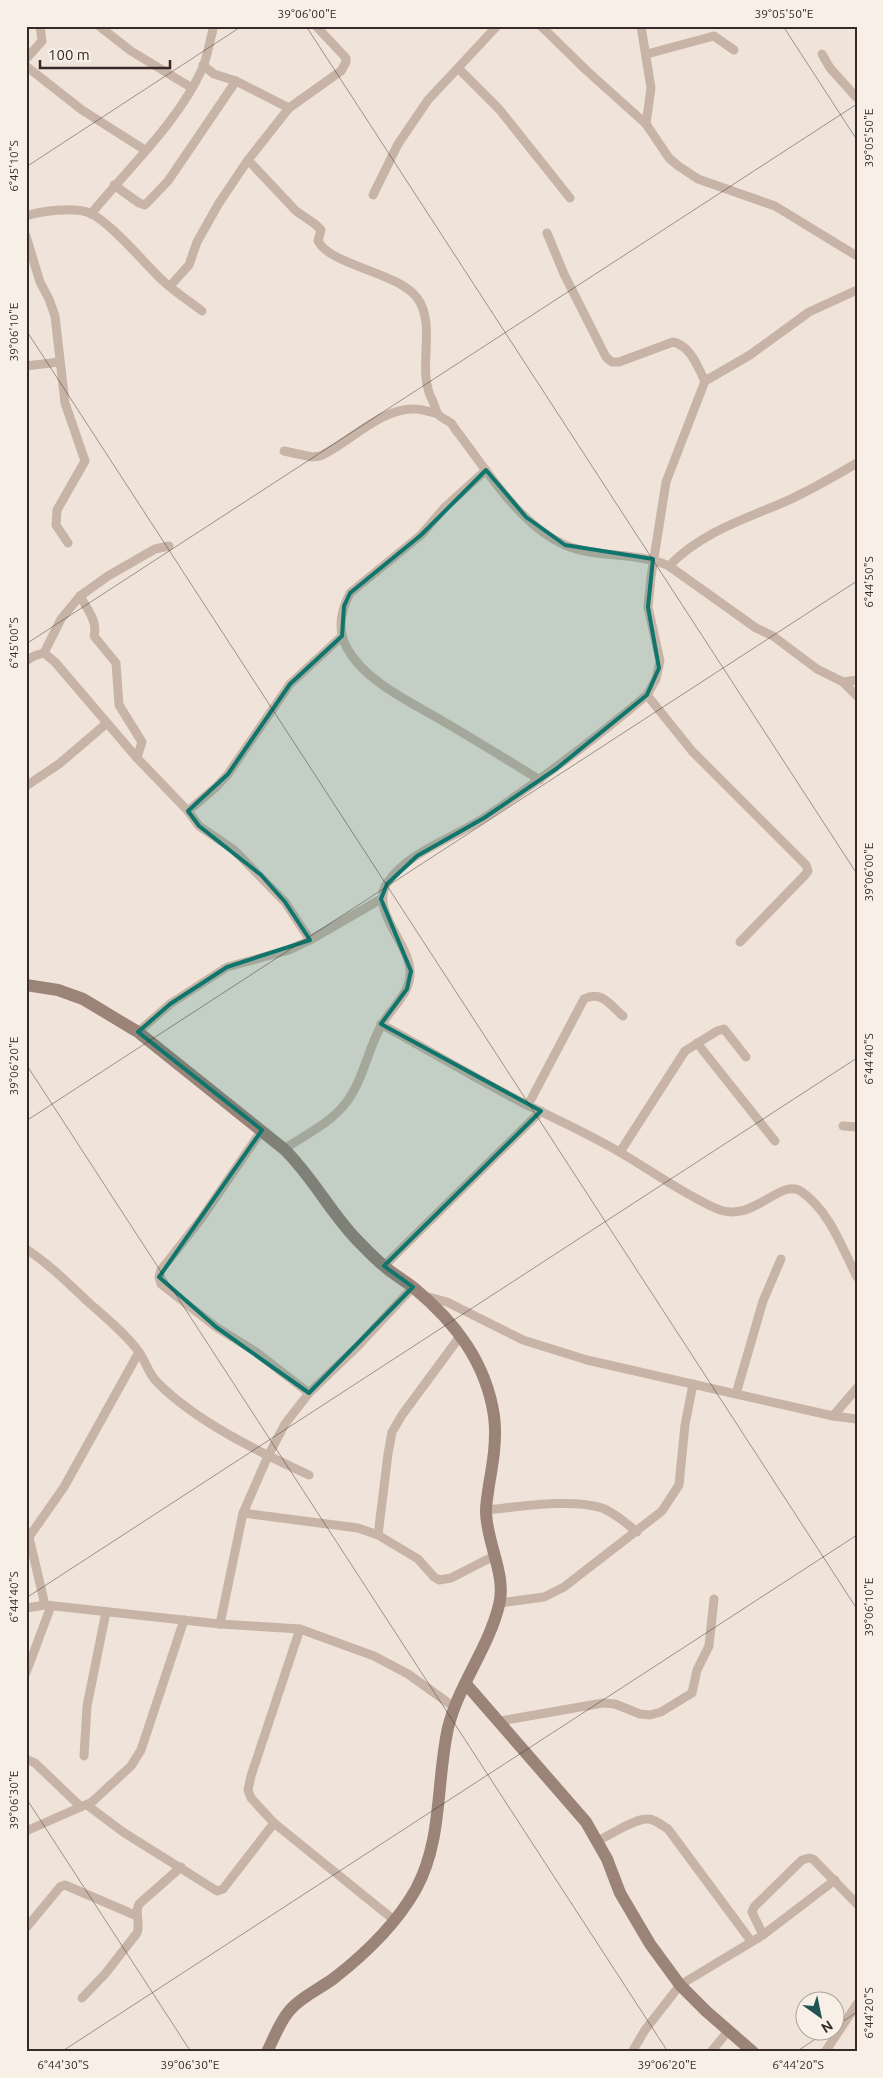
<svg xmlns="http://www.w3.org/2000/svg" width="883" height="2078" viewBox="0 0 883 2078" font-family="Ubuntu,sans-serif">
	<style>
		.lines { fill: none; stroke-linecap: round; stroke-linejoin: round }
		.street { stroke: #c8b4a7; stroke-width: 9 }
		.secondary { stroke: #9b8378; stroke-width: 12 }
		.marked { fill: #0f766e; fill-opacity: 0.2; stroke: #0f766e; stroke-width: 4; stroke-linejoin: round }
		.ticks { fill: none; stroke: #352a27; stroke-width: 1; stroke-opacity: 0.45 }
		.neatline { fill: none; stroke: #352a27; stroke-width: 2 }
		.ticks-label { font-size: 12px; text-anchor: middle; fill: #352a27 }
	</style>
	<rect width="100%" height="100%" fill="#f0e4da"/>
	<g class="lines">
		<g class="street">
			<path d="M99,26l32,25 61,37"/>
			<path d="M541,26l45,44 60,54 23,34 8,7 21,14 77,27 82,50"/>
			<path d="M641,26l10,62 -5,36"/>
			<path d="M647,54l67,-18 20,14"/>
			<path d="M822,54l8,14 27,30"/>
			<path d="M26,59l16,-18 -2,-15"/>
			<path d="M203,65l11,9 22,7 53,27"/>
			<path d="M26,66l56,44 63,40"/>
			<path d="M458,68l41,41 71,89"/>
			<path d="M248,160l48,51 19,13 6,6 -3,11c13,25 81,31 100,58 18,27 0,67 12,96 3,6 5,12 7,18 3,5 11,7 15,11 2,3 4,7 7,10 28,37 62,92 106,111 33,14 71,6 104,21l87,62 17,8 44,33 26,13 14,-2"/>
			<path d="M114,185l25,18 6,2 23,-24 68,-100"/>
			<path d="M373,195l25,-51 30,-44 69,-74"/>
			<path d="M91,214c38,-47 87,-91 112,-147 5,-13 7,-28 11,-41"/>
			<path d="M26,216c14,-5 47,-9 61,-4 21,7 58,52 76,69 12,11 26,20 39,30"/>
			<path d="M547,233l17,41 42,83 6,5h7l54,-20c18,4 24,24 32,39"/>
			<path d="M26,236l14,46 9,17 6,17 10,87 20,58 -28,49 -1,15 12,18"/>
			<path d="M170,286l19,-21 8,-23 22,-39 29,-43 41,-52 52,-37 5,-9v-4l-30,-32"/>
			<path d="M26,366l33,-4"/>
			<path d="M284,451l28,6 8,-1c29,-13 62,-49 95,-47 7,0 15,3 23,5"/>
			<path d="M486,470l-41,37 -24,28 -71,58c-9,17 -13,37 -3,55 18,34 66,55 99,75 31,18 63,38 94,57"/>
			<path d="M669,566c30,-32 73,-46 113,-63 26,-11 51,-26 75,-40"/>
			<path d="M80,596c7,13 18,25 14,40l22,27 3,42 23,37 -5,16"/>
			<path d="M44,653l17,-34 19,-23 28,-20 47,-27 14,-3"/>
			<path d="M26,661l8,-5 10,-3 11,9 82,96 51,53 11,15 35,24 51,52 25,38"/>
			<path d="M843,682l14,14"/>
			<path d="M647,695l45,56 114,114 2,6 -3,4 -65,67"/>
			<path d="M26,786l33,-22 48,-41"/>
			<path d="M188,811l28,-24 12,-13 62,-90 52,-48"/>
			<path d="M381,1024c49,27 97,56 146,81 31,15 64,30 94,48 31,18 61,40 94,55 38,18 65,-32 87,-16 28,20 40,56 55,85"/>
			<path d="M138,1032l32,-28 57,-37 62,-17 21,-10 71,-41"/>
			<path d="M697,1043l78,98"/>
			<path d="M528,1105l56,-106c18,-9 26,6 39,17"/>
			<path d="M843,1126l14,1"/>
			<path d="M262,1130l-61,89 -40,51 -2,7 2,7 55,43 40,25 53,41"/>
			<path d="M284,1149c21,-14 45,-25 61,-45 18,-22 22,-53 36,-78 10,-19 31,-33 29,-56 -2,-28 -40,-60 -23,-87 23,-33 68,-45 100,-67 56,-38 108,-77 160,-121l9,-16 4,-18 -12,-54 3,-30 15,-95 39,-101 45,-26 59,-43 48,-22"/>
			<path d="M620,1152l65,-101 32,-20 7,-2 22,28"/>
			<path d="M26,1249c23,15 42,34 61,52 18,16 38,32 52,51 7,10 9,21 18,30 38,39 102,70 152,93"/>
			<path d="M384,1266l157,-155"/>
			<path d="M425,1296l22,6 76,38 64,20 246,56 24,3"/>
			<path d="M736,1394l27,-93 18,-42"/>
			<path d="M833,1416l24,-28"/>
			<path d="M486,1510c32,-3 86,-12 116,-2 13,5 24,15 35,24"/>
			<path d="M243,1513l115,15 20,7 40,24 16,18 5,3 12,-2 43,-22"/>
			<path d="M378,1535l10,-81 4,-22 10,-17 59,-80"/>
			<path d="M500,1603l44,-6 20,-10 98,-76 17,-26 6,-60 8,-41"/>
			<path d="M45,1605l-16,-68 35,-50 75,-135"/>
			<path d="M26,1608l19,-3 175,19 80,5 74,27 34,18 46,33"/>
			<path d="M220,1624l23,-111 25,-57 17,-32 24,-31 49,-47 55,-59"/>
			<path d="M300,1629l-49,147 -3,14 3,8 23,25 120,97"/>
			<path d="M26,1673l25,-67"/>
			<path d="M500,1721l103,-18 12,1 25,10 10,1 11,-3 31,-19 5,-23 12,-24 5,-47"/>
			<path d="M84,1756l3,-50 19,-94"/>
			<path d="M26,1759l9,4 46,44"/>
			<path d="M87,1805l36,27 94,59 6,-2 51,-66"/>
			<path d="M26,1831l66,-29 39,-36 10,-16 43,-130"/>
			<path d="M598,1841c12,-6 34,-21 48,-22 8,-1 15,6 22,10l83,112"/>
			<path d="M26,1928l34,-41 5,-2 72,31"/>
			<path d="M763,1935l-11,-23 2,-5 48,-47 7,-2 4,1 44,45"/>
			<path d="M82,1998l23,-24 32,-41c4,-10 -3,-19 2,-29l42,-37"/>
			<path d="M632,2052l13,-22 35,-45 83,-50 72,-55"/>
			<path d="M711,2052l17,-21"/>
			<path d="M825,2052l32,-48"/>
		</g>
		<g class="secondary">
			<path d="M26,985l32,5 25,9 55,33 146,117c28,27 46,63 73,91 9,9 17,18 27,26 9,8 20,14 30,22 41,34 72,74 80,128 3,23 -1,46 -5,69 -1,8 -3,18 -3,26 0,31 21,64 13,94 -10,42 -41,81 -51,123 -12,54 -5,111 -32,161 -19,34 -52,66 -83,90 -14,10 -32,18 -43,31 -10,11 -16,28 -23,42"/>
			<path d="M466,1684l120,138 21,37 13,34 30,51 30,41 26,26 47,41"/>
		</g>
	</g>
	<path class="marked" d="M486,470l40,47 39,28 88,14 -5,48 11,61 -12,27 -91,74 -72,49 -67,38 -30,28 -6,15 30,72 -4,18 -26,35 160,87 -157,155 29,21 -104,106 -93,-66 -57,-50 103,-147 -124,-98 32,-28 57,-37 83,-27 -25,-38 -24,-27 -62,-49 -11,-15 40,-37 62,-90 52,-48 2,-30 6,-13 71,-58z"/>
	<path class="ticks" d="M306,26l551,848M783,26l74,114M26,167l216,-141M26,330l831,1279M26,644l831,-540M26,1064l642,988M26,1121l831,-540M26,1598l831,-540M26,1798l165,254M836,2026l21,-14M61,2052l796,-517M796,2052l33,-22"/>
	<rect width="883" height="2078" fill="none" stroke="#f8efe6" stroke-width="55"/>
	<g transform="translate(820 2016) rotate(147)"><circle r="24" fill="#f8efe6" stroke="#aaa09a"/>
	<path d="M0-4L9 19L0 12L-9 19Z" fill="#1f5454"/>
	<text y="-8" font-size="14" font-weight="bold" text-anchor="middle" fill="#352a27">N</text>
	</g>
	<path d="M40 60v8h130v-8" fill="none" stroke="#352a27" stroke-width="2.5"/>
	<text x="48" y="60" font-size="15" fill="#352a27" stroke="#f8efe6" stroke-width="4" paint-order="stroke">100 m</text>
	<rect x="28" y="28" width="828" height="2022" class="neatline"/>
	<g class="ticks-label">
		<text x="307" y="18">39°06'00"E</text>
		<text x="784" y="18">39°05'50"E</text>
		<text transform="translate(869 138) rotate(-90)" y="4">39°05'50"E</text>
		<text transform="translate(14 166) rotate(-90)" y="4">6°45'10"S</text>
		<text transform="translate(14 332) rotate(-90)" y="4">39°06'10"E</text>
		<text transform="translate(869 582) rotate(-90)" y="4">6°44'50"S</text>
		<text transform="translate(14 643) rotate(-90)" y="4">6°45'00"S</text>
		<text transform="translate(869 872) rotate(-90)" y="4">39°06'00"E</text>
		<text transform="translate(869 1059) rotate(-90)" y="4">6°44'40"S</text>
		<text transform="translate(14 1066) rotate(-90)" y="4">39°06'20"E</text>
		<text transform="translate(14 1597) rotate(-90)" y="4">6°44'40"S</text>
		<text transform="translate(869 1607) rotate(-90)" y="4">39°06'10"E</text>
		<text transform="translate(14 1800) rotate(-90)" y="4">39°06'30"E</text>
		<text transform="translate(869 2013) rotate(-90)" y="4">6°44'20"S</text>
		<text x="63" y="2069">6°44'30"S</text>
		<text x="190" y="2069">39°06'30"E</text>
		<text x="667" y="2069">39°06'20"E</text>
		<text x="798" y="2069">6°44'20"S</text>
	</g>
</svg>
